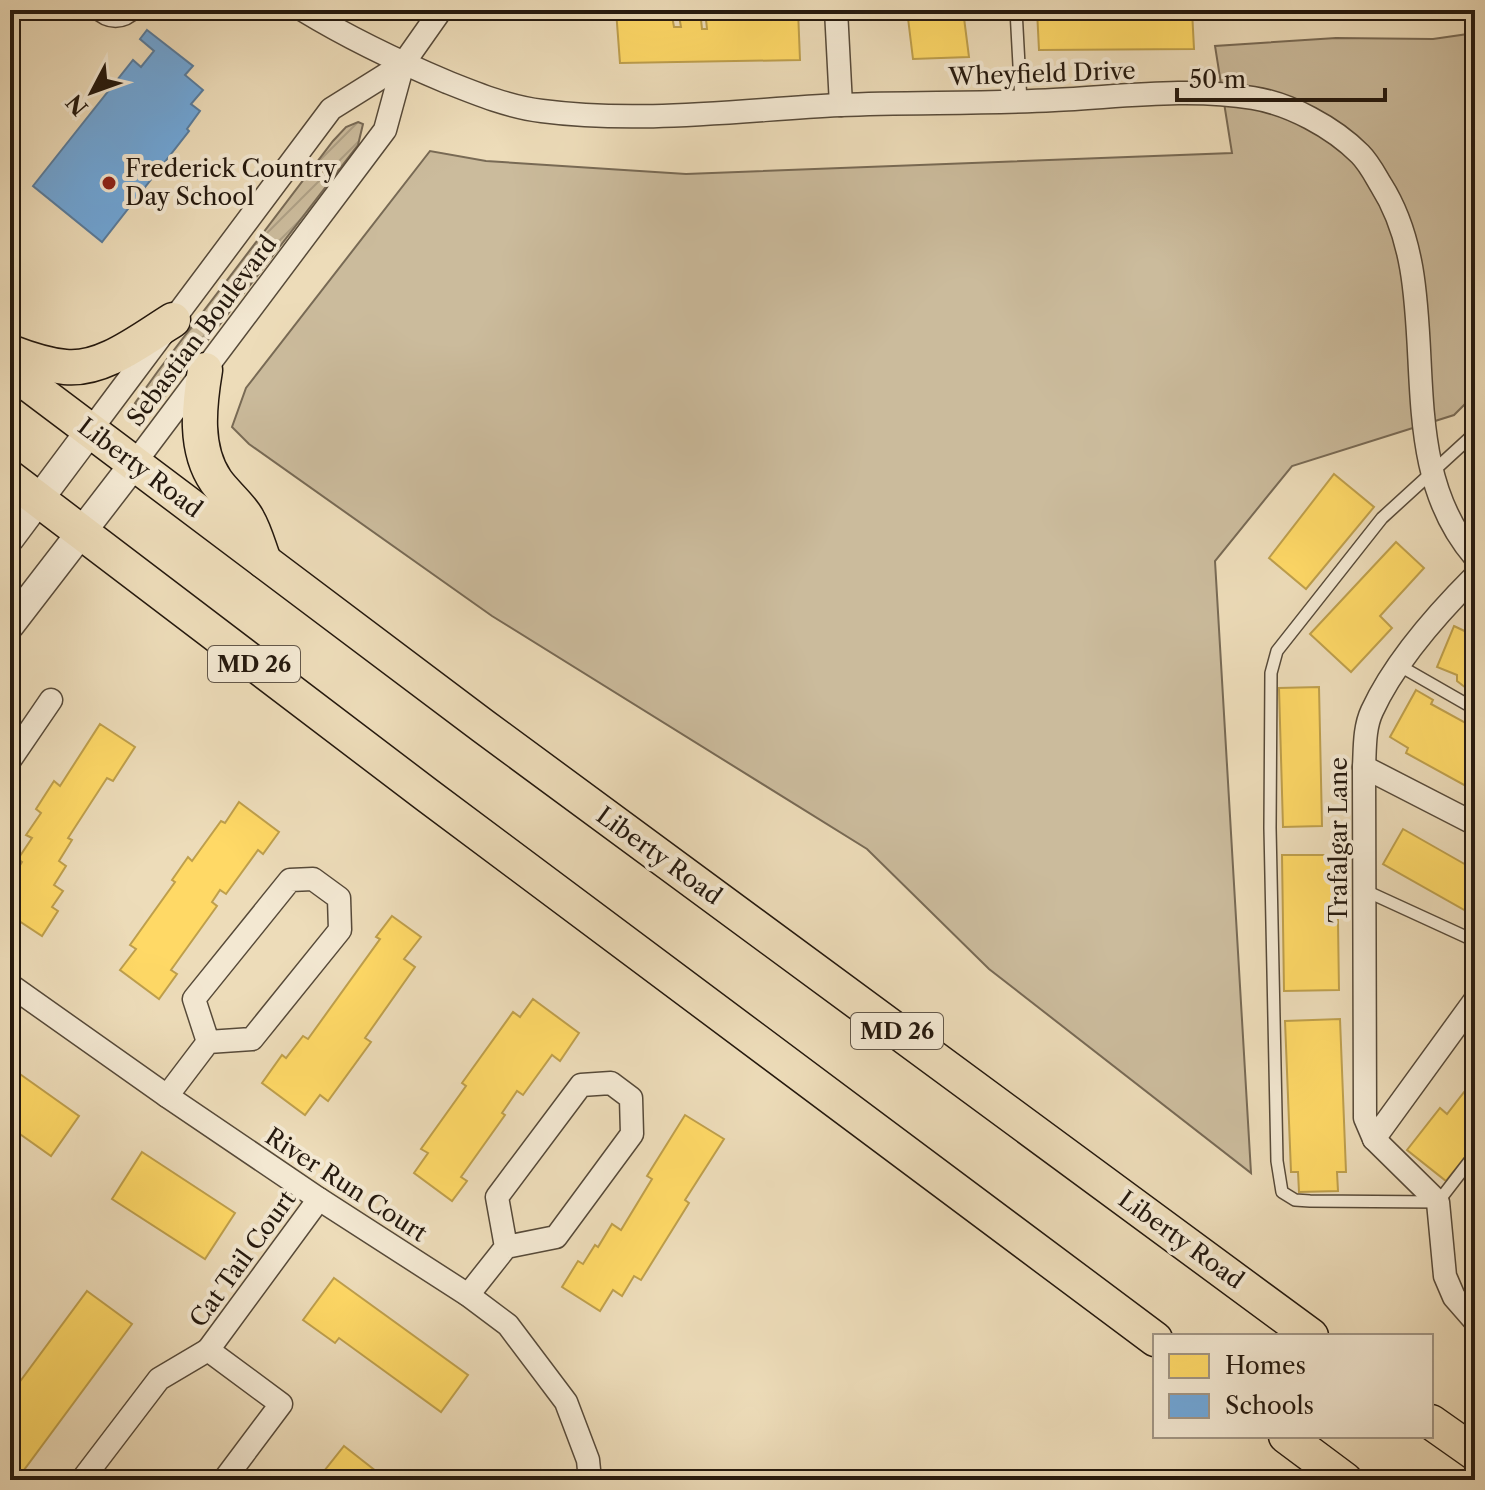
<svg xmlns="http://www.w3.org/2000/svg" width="1485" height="1490" viewBox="0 0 1485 1490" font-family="'Libre Caslon Text',serif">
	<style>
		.grass { fill: #cbbb9c; stroke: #786a55; stroke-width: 2 }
		.garden { fill: url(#garden-furrows); stroke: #786a55; stroke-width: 2 }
		.homes { fill: #ffd966; stroke: #be9f4c; stroke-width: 2 }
		.schools { fill: #6fa8dc; stroke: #597d9e; stroke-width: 2 }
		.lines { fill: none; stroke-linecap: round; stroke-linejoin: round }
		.service-casing { stroke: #574a39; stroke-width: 14 }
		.minor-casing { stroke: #574a39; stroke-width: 25 }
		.tertiary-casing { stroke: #574a39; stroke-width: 31 }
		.primary-casing { stroke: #25190e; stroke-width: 37 }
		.service { stroke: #f3e8d2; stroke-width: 11 }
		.minor { stroke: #f3e8d2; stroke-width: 22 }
		.tertiary { stroke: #f3e8d2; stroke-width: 28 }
		.primary { stroke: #eddcb9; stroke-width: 34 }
		.poi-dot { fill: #8f2418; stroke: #f3e8d2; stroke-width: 3 }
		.labels { text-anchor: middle; stroke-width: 8; stroke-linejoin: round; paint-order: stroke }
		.shield { fill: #f3e8d2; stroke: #635749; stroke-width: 2 }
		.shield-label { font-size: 22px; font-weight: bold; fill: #25190e }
		.street-label { font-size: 24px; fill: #25190e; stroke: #f3e8d2 }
		.poi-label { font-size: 24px; fill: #25190e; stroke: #f3e8d2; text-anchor: start }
	</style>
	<defs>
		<pattern id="garden-furrows" width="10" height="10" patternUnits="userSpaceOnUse" patternTransform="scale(2)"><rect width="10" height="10" fill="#cbbb9c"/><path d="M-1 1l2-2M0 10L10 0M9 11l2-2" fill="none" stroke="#aea085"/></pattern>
	</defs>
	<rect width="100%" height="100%" fill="#eddcb9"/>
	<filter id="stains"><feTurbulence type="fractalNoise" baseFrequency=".0025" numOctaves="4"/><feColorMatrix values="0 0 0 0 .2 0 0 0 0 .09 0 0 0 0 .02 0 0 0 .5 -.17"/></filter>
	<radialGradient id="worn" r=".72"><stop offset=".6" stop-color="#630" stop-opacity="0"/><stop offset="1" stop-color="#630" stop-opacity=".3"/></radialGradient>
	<path class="grass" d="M1475,33v361l-21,21 -162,51 -77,95 36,612 -262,-204 -122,-120 -375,-233 -243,-172 -17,-17 14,-39 184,-237 56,10 200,13 546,-21 -17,-107 121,-8 97,1z"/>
	<path class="garden" d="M358,122l5,2 -5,21 -208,270 -15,-12 23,-32 175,-230 13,-14z"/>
	<g class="homes">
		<path d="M616,10h55l3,17h7l-3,-17h22l2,19h5l-2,-19h93l2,50 -180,3z"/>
		<path d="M907,10h56l6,47 -56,2z"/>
		<path d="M1037,10h155l2,39 -155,1z"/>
		<path d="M1334,474l40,33 -68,82 -37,-31z"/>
		<path d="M1396,542l28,26 -44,48 12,12 -41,44 -41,-38z"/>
		<path d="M1454,626l21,10v59l-18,-14v-6l-20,-8z"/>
		<path d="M1319,687l3,139 -39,1 -4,-139z"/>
		<path d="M1416,690l17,10 -2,4 44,24v63l-69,-38 2,-5 -18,-11z"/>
		<path d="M100,724l35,23 -22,34 -6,-3 -39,60 4,2 -13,21 7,5 -12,19 9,6 -11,16 6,4 -16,25 -32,-21v-20l5,-7 -5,-6 12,-20 -4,-3 14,-21 -6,-3 15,-22 -5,-4 18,-28 6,5z"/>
		<path d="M239,802l40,30 -16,22 -5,-4 -32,44 -6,-4 -8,12 5,4 -46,64 6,4 -18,25 -39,-29 16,-21 -6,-4 45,-63 -3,-2 16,-23 4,4 29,-40 4,2z"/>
		<path d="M1403,829l72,41v46l-92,-52z"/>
		<path d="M1282,855h55l2,135 -55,1z"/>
		<path d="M392,916l29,21 -17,22 11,8 -50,71 6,4 -43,59 -8,-6 -15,20 -43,-32 20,-28 4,3 17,-22 5,3 72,-100 -4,-2z"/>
		<path d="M533,999l46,34 -19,28 -8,-6 -29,40 -6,-4 -15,22 3,2 -44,62 6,4 -15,20 -38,-28 14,-20 -7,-4 45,-63 -4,-3 51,-71 7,5z"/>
		<path d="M1340,1019l6,153h-9l1,19 -39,1 -1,-20h-7l-6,-151z"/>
		<path d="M10,1067l69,49 -28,40 -41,-29z"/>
		<path d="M1475,1078v67l-29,36 -39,-31 33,-42 7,6z"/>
		<path d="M685,1115l39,24 -39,61 4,3 -48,77 -7,-4 -12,20 -9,-6 -13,21 -38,-24 16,-26 5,3 12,-19 3,2 14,-23 9,6 31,-51 -5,-3z"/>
		<path d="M142,1152l93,61 -30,46 -93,-60z"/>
		<path d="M334,1278l134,97 -27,37 -102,-74 -4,5 -32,-23z"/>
		<path d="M87,1291l45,33 -114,154 -8,-6v-77z"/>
		<path d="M344,1446l37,29 -3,5h-61z"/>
	</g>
	<path class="schools" d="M147,30l46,36 -8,9 18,15 -12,14 9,7 -13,18 2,2 -87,111 -69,-56 100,-126 8,7 13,-16 -14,-12z"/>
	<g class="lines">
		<g class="service-casing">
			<g id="service">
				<path d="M93,10c14,15 31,15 45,0"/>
				<path d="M1016,10l5,92"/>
				<path d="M1475,433l-93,85 -105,133 -6,22 -1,155 7,333 5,31 13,8 15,1 128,1 37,-48"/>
				<path d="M1400,666l75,43"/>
				<path d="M1366,891l109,50"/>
			</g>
		</g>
		<g class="minor-casing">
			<g id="minor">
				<path d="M303,10c46,28 94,51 144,72 30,12 62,25 95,29 99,13 198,-1 298,-6 71,-3 143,-1 214,-5 65,-3 134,-13 199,-2 37,6 80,29 107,56 9,9 15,21 21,31 70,110 3,267 94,372"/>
				<path d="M836,10l5,95"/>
				<path d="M90,431l241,-322 72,-45"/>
				<path d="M134,464l251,-334 18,-66 38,-54"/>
				<path d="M1475,576c-37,37 -81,87 -103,135 -8,17 -7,38 -8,56l1,351 9,21 64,63 7,74 9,21 21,24"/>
				<path d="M10,760l41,-60"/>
				<path d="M1364,767l111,57"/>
				<path d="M10,985l157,111 152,103 149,96 40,30 58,77 22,58 2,20"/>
				<path d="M167,1096l41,-54 44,-3 88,-109 -1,-32 -26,-19 -23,1 -96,119 14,43"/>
				<path d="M1374,1139l101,-139"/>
				<path d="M468,1295l38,-48 50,-10 76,-103 -1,-36 -20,-15 -30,2 -84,112 9,50"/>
				<path d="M208,1350l111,-151"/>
				<path d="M82,1480l77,-101 49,-29 73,54 -57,76"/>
			</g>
		</g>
		<g class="tertiary-casing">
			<g id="tertiary">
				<path d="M10,538l80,-107"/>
				<path d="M10,625l124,-161"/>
			</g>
		</g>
		<g class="primary-casing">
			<g id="primary">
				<path d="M10,352c18,7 36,13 55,15 38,4 77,-28 108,-47"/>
				<path d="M10,370l473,356 828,610"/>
				<path d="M205,370c-6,36 -11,79 11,111 9,13 25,25 32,39 7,12 11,28 16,41"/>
				<path d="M10,478l417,317 728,544"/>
				<path d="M1431,1422l44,31"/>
				<path d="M1286,1436l59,44"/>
			</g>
		</g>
		<use href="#service" class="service"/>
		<use href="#minor" class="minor"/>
		<use href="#tertiary" class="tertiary"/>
		<use href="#primary" class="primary"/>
	</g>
	<circle class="poi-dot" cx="109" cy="183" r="8"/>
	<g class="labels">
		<g class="shield">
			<rect x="208" y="646" width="92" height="36" rx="6"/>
			<rect x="851" y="1013" width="92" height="36" rx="6"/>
		</g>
		<g class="shield-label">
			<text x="254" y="672">MD 26</text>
			<text x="897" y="1039">MD 26</text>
		</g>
		<g class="street-label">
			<text transform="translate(1042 74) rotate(-2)" y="8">Wheyfield Drive</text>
			<text transform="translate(202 331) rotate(-53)" y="8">Sebastian Boulevard</text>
			<text transform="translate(140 468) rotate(37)" y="8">Liberty Road</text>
			<text transform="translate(1339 840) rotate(-90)" y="8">Trafalgar Lane</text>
			<text transform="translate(659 856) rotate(36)" y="8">Liberty Road</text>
			<text transform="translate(346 1185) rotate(33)" y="8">River Run Court</text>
			<text transform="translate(1181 1240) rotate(36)" y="8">Liberty Road</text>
			<text transform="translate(243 1259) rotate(-54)" y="8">Cat Tail Court</text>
		</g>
		<g class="poi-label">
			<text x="125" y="177">Frederick Country<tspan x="125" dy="28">Day School</tspan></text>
		</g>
	</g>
	<rect width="1485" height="1490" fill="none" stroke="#eddcb9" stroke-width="40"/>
	<rect x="12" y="12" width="1461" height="1466" fill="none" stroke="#25190e" stroke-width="4"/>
	<rect x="20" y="20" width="1445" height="1450" fill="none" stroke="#25190e" stroke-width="2"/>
	<rect x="1153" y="1334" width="280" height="104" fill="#f3e8d2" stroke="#a19584" stroke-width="2"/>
	<rect x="1169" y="1354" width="40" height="24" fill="#ffd966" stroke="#a19584" stroke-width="2"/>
	<text x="1225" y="1374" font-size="24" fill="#25190e">Homes</text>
	<rect x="1169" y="1394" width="40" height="24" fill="#6fa8dc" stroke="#a19584" stroke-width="2"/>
	<text x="1225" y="1414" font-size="24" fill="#25190e">Schools</text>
	<g transform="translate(92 92) rotate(229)" stroke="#f3e8d2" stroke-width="6" paint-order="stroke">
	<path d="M0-6L14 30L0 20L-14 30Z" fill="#25190e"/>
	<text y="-12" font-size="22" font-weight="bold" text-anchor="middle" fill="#25190e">N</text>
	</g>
	<path d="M1177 88v12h208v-12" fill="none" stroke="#25190e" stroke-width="4"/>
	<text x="1189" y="88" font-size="24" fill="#25190e" stroke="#f3e8d2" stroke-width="6" paint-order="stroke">50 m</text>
	<rect width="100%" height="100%" filter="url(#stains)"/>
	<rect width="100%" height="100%" fill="url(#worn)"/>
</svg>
